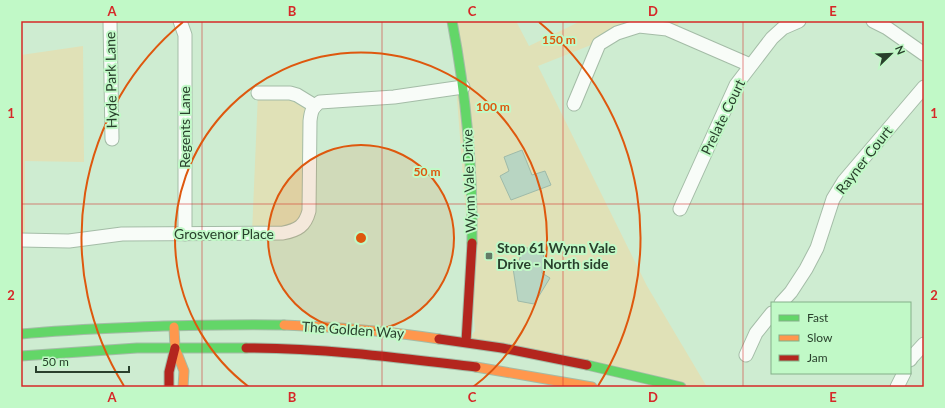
<svg xmlns="http://www.w3.org/2000/svg" width="945" height="408" viewBox="0 0 945 408" font-family="Lato,sans-serif">
	<style>
		.green { fill: #e0e1b7 }
		.building { fill: #b8d5c2; stroke: #9ebaa9 }
		.lines { fill: none; stroke-linecap: round; stroke-linejoin: round }
		.street-casing { stroke: #a4bca7; stroke-width: 15 }
		.fast-casing { stroke: #a4bca7; stroke-width: 11 }
		.slow-casing { stroke: #a4bca7; stroke-width: 11 }
		.jam-casing { stroke: #a4bca7; stroke-width: 11 }
		.street { stroke: #f8fcf8; stroke-width: 13 }
		.fast { stroke: #63d668; stroke-width: 9 }
		.slow { stroke: #ff974d; stroke-width: 9 }
		.jam { stroke: #b3261e; stroke-width: 9 }
		.grid { fill: none; stroke: #d62828; stroke-width: 1; stroke-opacity: 0.55 }
		.ring { fill: none; stroke: #de580e; stroke-width: 2 }
		.poi-dot { fill: #637c66; stroke: #c1f9c7; stroke-width: 1.5 }
		.labels { text-anchor: middle; stroke-width: 4; stroke-linejoin: round; paint-order: stroke }
		.street-label { font-size: 14px; fill: #29402c; stroke: #c1f9c7 }
		.poi-label { font-size: 14px; font-weight: bold; fill: #29402c; stroke: #c1f9c7; text-anchor: start }
		.centre { fill: #de580e; stroke: #c1f9c7; stroke-width: 2 }
		.ring-label { font-size: 12px; text-anchor: middle; font-weight: bold; fill: #de580e; stroke: #c1f9c7; stroke-width: 4; stroke-linejoin: round; paint-order: stroke }
		.neatline { fill: none; stroke: #d62828; stroke-width: 1.5 }
		.grid-label { font-size: 13px; text-anchor: middle; font-weight: bold; fill: #d62828 }
	</style>
	<rect width="100%" height="100%" fill="#ceecd1"/>
	<g class="green">
		<path d="M451,21h65l13,25 52,-25h99l-6,11 -35,-6 -101,40 109,220 60,101h-27l-214,-45 9,-11z"/>
		<path d="M83,46l1,116 -59,-1v79h-4v-185z"/>
		<path d="M258,93l37,2 20,11 -6,105 -8,16 -49,6z"/>
	</g>
	<g class="building">
		<path d="M522,150l10,25 13,-4 6,14 -40,15 -11,-24 9,-5 -5,-14z"/>
		<path d="M523,247l21,5 -2,21 8,5 -16,26 -16,-3 -5,-33h4z"/>
	</g>
	<g class="lines">
		<g class="street-casing">
			<g id="street">
				<path d="M110,21l2,118"/>
				<path d="M180,21l5,14v199"/>
				<path d="M873,21l14,7 37,26"/>
				<path d="M258,93h32l7,2 18,11"/>
				<path d="M574,104l25,-60 18,-11 22,-7 28,3 83,36"/>
				<path d="M680,209l56,-124 36,-47 11,-10 16,-7"/>
				<path d="M21,240l48,1 53,-7 161,-1c15,-3 22,-7 26,-22l1,-90c1,-9 2,-14 10,-19l74,-5 69,-10"/>
				<path d="M781,303l10,-11 15,-23 11,-21 16,-49 11,-18 80,-94"/>
				<path d="M746,355l10,-22 16,-20"/>
				<path d="M910,360l2,-3 12,-13"/>
				<path d="M897,387l7,-14"/>
			</g>
		</g>
		<g class="fast-casing">
			<g id="fast">
				<path d="M452,21c14,73 21,147 20,222"/>
				<path d="M21,334c48,-5 96,-6 143,-8 40,-1 80,-2 120,-1"/>
				<path d="M21,356l116,-8h109"/>
				<path d="M587,365l94,22"/>
			</g>
		</g>
		<g class="slow-casing">
			<g id="slow">
				<path d="M284,325c52,2 103,6 155,14"/>
				<path d="M174,327l1,21 9,23 -1,16"/>
				<path d="M476,367l116,20"/>
			</g>
		</g>
		<g class="jam-casing">
			<g id="jam">
				<path d="M439,339l63,9 85,17"/>
				<path d="M466,342l6,-99"/>
				<path d="M246,348c77,0 154,10 230,19"/>
				<path d="M169,387v-15l6,-24"/>
			</g>
		</g>
		<use href="#street" class="street"/>
		<use href="#fast" class="fast"/>
		<use href="#slow" class="slow"/>
		<use href="#jam" class="jam"/>
	</g>
	<path class="grid" d="M202,21v366M382,21v366M563,21v366M743,21v366M21,204h903"/>
	<circle cx="361" cy="238" r="93" fill="#de580e" fill-opacity=".12"/>
	<g class="ring">
		<circle cx="361" cy="238" r="93"/>
		<path d="M249 387A186 186 0 1 1 473 387"/>
		<path d="M124 386A280 280 0 0 1 183 22M539 22A280 280 0 0 1 598 386"/>
	</g>
	<rect class="poi-dot" x="485" y="252" width="8" height="8" rx="2"/>
	<g class="labels">
		<g class="street-label">
			<text transform="translate(111 80) rotate(-91)" y="5">Hyde Park Lane</text>
			<text transform="translate(723 117) rotate(-64)" y="5">Prelate Court</text>
			<text transform="translate(185 127) rotate(-90)" y="5">Regents Lane</text>
			<text transform="translate(864 160) rotate(-52)" y="5">Rayner Court</text>
			<text transform="translate(469 181) rotate(-92)" y="5">Wynn Vale Drive</text>
			<text x="224" y="239">Grosvenor Place</text>
			<text transform="translate(353 330) rotate(4)" y="5">The Golden Way</text>
		</g>
		<g class="poi-label">
			<text x="497" y="253">Stop 61 Wynn Vale<tspan x="497" dy="16">Drive - North side</tspan></text>
		</g>
	</g>
	<circle cx="361" cy="238" r="6" class="centre"/>
	<g class="ring-label">
		<text x="559" y="44">150 m</text>
		<text x="493" y="111">100 m</text>
		<text x="427" y="176">50 m</text>
	</g>
	<rect width="945" height="408" fill="none" stroke="#c1f9c7" stroke-width="44"/>
	<rect x="771" y="302" width="140" height="72" fill="#c1f9c7" stroke="#84af89"/>
	<rect x="779" y="315" width="20" height="6" fill="#63d668" stroke="#84af89"/>
	<text x="807" y="322" font-size="12" fill="#29402c">Fast</text>
	<rect x="779" y="335" width="20" height="6" fill="#ff974d" stroke="#84af89"/>
	<text x="807" y="342" font-size="12" fill="#29402c">Slow</text>
	<rect x="779" y="355" width="20" height="6" fill="#b3261e" stroke="#84af89"/>
	<text x="807" y="362" font-size="12" fill="#29402c">Jam</text>
	<g transform="translate(891 54) rotate(67)" stroke="#c1f9c7" stroke-width="3" paint-order="stroke">
	<path d="M0-3L7 15L0 10L-7 15Z" fill="#29402c"/>
	<text y="-6" font-size="11" font-weight="bold" text-anchor="middle" fill="#29402c">N</text>
	</g>
	<path d="M36 366v6h93v-6" fill="none" stroke="#29402c" stroke-width="2"/>
	<text x="42" y="366" font-size="12" fill="#29402c" stroke="#c1f9c7" stroke-width="3" paint-order="stroke">50 m</text>
	<rect x="22" y="22" width="901" height="364" class="neatline"/>
	<g class="grid-label">
		<text x="112" y="16">A</text>
		<text x="292" y="16">B</text>
		<text x="472" y="16">C</text>
		<text x="653" y="16">D</text>
		<text x="833" y="16">E</text>
		<text x="11" y="118">1</text>
		<text x="934" y="118">1</text>
		<text x="11" y="300">2</text>
		<text x="934" y="300">2</text>
		<text x="112" y="402">A</text>
		<text x="292" y="402">B</text>
		<text x="472" y="402">C</text>
		<text x="653" y="402">D</text>
		<text x="833" y="402">E</text>
	</g>
</svg>
